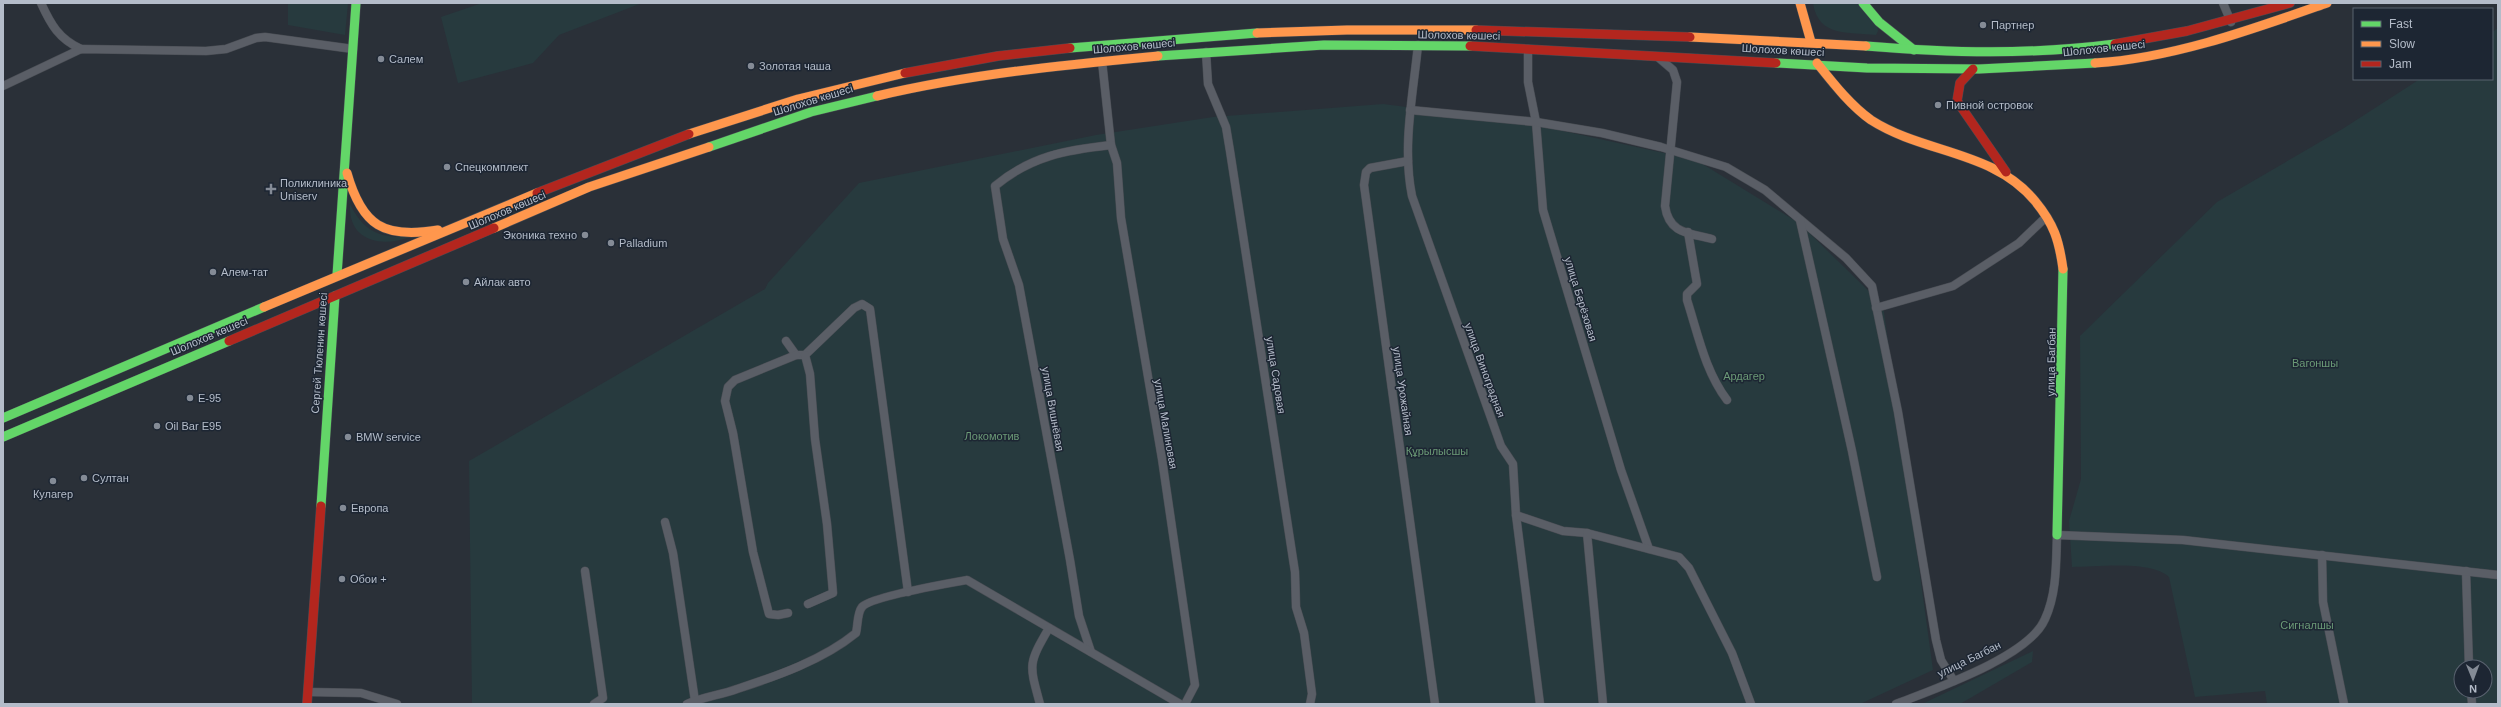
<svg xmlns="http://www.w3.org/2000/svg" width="2501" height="707" viewBox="0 0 2501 707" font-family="Arial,sans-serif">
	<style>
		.green { fill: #273a3e; fill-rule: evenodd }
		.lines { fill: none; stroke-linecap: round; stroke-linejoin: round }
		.street-casing { stroke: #484c53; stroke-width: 9 }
		.fast-casing { stroke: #484c53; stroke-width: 10 }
		.slow-casing { stroke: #484c53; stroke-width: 10 }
		.jam-casing { stroke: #484c53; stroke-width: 10 }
		.street { stroke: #5a5e66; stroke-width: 8 }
		.fast { stroke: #63d668; stroke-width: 9 }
		.slow { stroke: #ff974d; stroke-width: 9 }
		.jam { stroke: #b3261e; stroke-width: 9 }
		.poi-dot { fill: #848b96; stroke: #1d2633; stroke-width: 1.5 }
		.labels { text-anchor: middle; stroke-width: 3; stroke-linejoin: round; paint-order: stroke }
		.poi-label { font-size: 11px; fill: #b4bcc9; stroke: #1d2633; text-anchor: start }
		.street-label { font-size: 11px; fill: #b4bcc9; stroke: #1d2633 }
		.park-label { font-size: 11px; fill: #6b9a76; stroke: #1d2633 }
	</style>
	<rect width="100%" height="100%" fill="#2a3038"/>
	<g class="green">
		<path d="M288,3h60l-3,32 -57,-10z"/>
		<path d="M482,3h160l-83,32 -26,28 -75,20 -17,-66z"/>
		<path d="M1813,3h45l19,22 1,6 -2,4c-28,-3 -58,2 -63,-32z"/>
		<path d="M2498,28v676h-231l-2,-13 -70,6 -26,-120c-18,-17 -71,-10 -97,-10l-3,-46 12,-42 -1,-143 137,-134 127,-74 76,-49h72v-47zM2461,667h24v24h-24z"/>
		<path d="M1383,104l134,17 179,39 103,63 84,82 50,365 -73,34h-1388l-3,-243 296,-172 3,-6 91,-100 237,-48 117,-18z"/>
		<path d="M350,204c14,28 29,34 60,33 -29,11 -62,4 -60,-33z"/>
		<path d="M2033,651l-1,11 -72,42h-38z"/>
	</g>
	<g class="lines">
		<g class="street-casing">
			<g id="street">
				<path d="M41,3c10,22 18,36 40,46"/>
				<path d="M2223,3l8,19"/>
				<path d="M1418,45c-5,50 -16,102 -6,151l89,250 12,18 3,51 24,189"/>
				<path d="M1528,49v33l8,40 7,88 78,260 28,79"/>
				<path d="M1206,52l2,32 18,43 4,24 65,421 1,35 8,26 8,61 -2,10"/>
				<path d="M1659,58l14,12 4,12 -12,124c4,28 24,27 47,33"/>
				<path d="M1102,61l9,84 6,18 4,55 41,241 33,226 -10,19"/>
				<path d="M3,86l78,-37 125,2 20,-2 30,-11 9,-1 88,12"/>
				<path d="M1410,110l126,12 66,11 59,14 65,20 39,23 81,68 26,28 26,126 38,228 5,20 13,21"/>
				<path d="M1408,161l-38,7 -4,4 -2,13 71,519"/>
				<path d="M1800,220l52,231 25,126"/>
				<path d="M1688,232l9,52 -10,10v6c11,34 18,71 40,100"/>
				<path d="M1876,308l77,-22 66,-43 27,-26"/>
				<path d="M786,341l10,14h9l49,-47 8,-4 8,5 38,283"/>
				<path d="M805,355l5,19 5,65 12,85 6,69 -25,11"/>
				<path d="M1516,515l47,16 24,2 92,24 10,11 43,85 19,51"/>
				<path d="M665,522l8,31 22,148"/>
				<path d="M1587,533l16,171"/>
				<path d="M2322,555l1,47 21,102"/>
				<path d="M585,571l18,127 -9,6"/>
				<path d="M2466,571l3,96"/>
				<path d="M788,613l-10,2 -9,-1 -16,-62 -20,-119 -8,-32 3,-14 7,-7 61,-25"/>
				<path d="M1091,652l-12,-36 -9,-56 -51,-275 -16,-46 -8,-53c36,-30 71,-36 116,-41"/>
				<path d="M2471,691l1,13"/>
				<path d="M308,692l53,1 36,11"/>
				<path d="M687,704c16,-7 34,-9 50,-15 40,-13 86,-29 119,-56 2,-8 1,-20 6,-26 8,-10 88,-24 105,-27l213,124"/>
				<path d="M1040,704c-11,-40 -12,-40 9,-76"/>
				<path d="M1896,704c38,-15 133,-47 149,-85 12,-26 11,-56 12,-84l126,5 315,35"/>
			</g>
		</g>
		<g class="fast-casing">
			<g id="fast">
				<path d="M1863,3l16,19 35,28"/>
				<path d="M1866,46c84,7 165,9 249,-2"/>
				<path d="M1070,48l187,-15"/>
				<path d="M1158,56l166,-11 146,1"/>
				<path d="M1776,63l91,5 112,1 116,-6"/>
				<path d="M709,147l102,-35 66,-16"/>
				<path d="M337,275l19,-272"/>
				<path d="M3,418l261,-111"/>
				<path d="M3,437l226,-96"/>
				<path d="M321,506l14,-210"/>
				<path d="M2057,535l6,-266"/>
			</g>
		</g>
		<g class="slow-casing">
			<g id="slow">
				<path d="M1800,3l11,39"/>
				<path d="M1257,33l90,-3h129"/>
				<path d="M1690,37l176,9"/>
				<path d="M1817,63c16,20 33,42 54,57 53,34 122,30 164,81 19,23 24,39 28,68"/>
				<path d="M2095,63c79,-5 158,-34 232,-60"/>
				<path d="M877,96c92,-22 187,-31 281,-40"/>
				<path d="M689,134l109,-35 107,-26"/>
				<path d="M347,173c15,53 37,66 91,57"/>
				<path d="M494,228l95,-41 120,-40"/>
				<path d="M264,307l273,-114"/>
			</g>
		</g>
		<g class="jam-casing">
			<g id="jam">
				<path d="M1476,30l214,7"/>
				<path d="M2115,44l72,-13 103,-28"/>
				<path d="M1470,46l306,17"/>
				<path d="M1973,69l-13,14 -3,18 49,71"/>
				<path d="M905,73l93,-17 72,-8"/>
				<path d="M537,193l152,-59"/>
				<path d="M229,341l265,-113"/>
				<path d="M307,704l14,-198"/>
			</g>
		</g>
		<use href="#street" class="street"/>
		<use href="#fast" class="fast"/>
		<use href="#slow" class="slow"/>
		<use href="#jam" class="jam"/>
	</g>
	<g class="poi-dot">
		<circle cx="1983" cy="25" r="4"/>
		<circle cx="381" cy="59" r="4"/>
		<circle cx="751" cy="66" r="4"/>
		<circle cx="1938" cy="105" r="4"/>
		<circle cx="447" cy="167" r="4"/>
		<path d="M269 183h4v4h4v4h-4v4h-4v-4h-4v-4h4z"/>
		<circle cx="585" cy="235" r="4"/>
		<circle cx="611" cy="243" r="4"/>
		<circle cx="213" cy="272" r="4"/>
		<circle cx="466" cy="282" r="4"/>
		<circle cx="190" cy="398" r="4"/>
		<circle cx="157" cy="426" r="4"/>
		<circle cx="348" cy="437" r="4"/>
		<circle cx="84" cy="478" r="4"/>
		<circle cx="53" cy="481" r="4"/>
		<circle cx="343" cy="508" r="4"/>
		<circle cx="342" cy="579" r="4"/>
	</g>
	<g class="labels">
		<g class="poi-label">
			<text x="1991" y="29">Партнер</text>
			<text x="389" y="63">Салем</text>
			<text x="759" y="70">Золотая чаша</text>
			<text x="1946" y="109">Пивной островок</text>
			<text x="455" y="171">Спецкомплект</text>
			<text x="280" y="187">Поликлиника<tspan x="280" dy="13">Uniserv</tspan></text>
			<text x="577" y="239" text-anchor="end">Эконика техно</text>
			<text x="619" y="247">Palladium</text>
			<text x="221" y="276">Алем-тат</text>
			<text x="474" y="286">Айлак авто</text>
			<text x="198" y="402">E-95</text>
			<text x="165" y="430">Oil Bar E95</text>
			<text x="356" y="441">BMW service</text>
			<text x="92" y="482">Султан</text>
			<text x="53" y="498" text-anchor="middle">Кулагер</text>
			<text x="351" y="512">Европа</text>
			<text x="350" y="583">Обои +</text>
		</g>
		<g class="street-label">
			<text transform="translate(1459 35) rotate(1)" y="4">Шолохов көшесі</text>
			<text transform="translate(1134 46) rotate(-5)" y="4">Шолохов көшесі</text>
			<text transform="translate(2104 48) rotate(-6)" y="4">Шолохов көшесі</text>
			<text transform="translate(1783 50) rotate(3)" y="4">Шолохов көшесі</text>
			<text transform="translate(813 100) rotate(-17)" y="4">Шолохов көшесі</text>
			<text transform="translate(507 210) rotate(-23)" y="4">Шолохов көшесі</text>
			<text transform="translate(1581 299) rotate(73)" y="4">улица Берёзовая</text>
			<text transform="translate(209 336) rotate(-23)" y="4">Шолохов көшесі</text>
			<text transform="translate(319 353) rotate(-86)" y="4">Сергей Тюленин көшесі</text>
			<text transform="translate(2051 362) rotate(-89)" y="4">улица Багбан</text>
			<text transform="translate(1485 370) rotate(70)" y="4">улица Виноградная</text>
			<text transform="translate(1276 375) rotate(81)" y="4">улица Садовая</text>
			<text transform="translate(1403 391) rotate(82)" y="4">улица Урожайная</text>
			<text transform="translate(1053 409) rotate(80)" y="4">улица Вишнёвая</text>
			<text transform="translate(1166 424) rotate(80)" y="4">улица Малиновая</text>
			<text transform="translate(1969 659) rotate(-26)" y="4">улица Багбан</text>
		</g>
		<g class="park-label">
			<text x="2315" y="367">Вагоншы</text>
			<text x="1744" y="380">Ардагер</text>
			<text x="992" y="440">Локомотив</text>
			<text x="1437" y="455">Құрылысшы</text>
			<text x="2307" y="629">Сигналшы</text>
		</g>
	</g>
	<rect width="2501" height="707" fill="none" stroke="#b4bcc9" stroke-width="8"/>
	<rect x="2353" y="8" width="140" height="72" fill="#1d2633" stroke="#59626f"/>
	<rect x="2361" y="21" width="20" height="6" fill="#63d668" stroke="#59626f"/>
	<text x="2389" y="28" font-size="12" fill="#b4bcc9">Fast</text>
	<rect x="2361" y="41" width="20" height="6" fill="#ff974d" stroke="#59626f"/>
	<text x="2389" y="48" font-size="12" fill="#b4bcc9">Slow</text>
	<rect x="2361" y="61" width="20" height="6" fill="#b3261e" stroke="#59626f"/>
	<text x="2389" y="68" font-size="12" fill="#b4bcc9">Jam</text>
	<g transform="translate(2473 679) rotate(179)"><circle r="19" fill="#1d2633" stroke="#59626f"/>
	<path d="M0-3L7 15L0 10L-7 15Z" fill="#848b96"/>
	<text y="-6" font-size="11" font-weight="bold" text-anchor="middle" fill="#b4bcc9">N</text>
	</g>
</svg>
